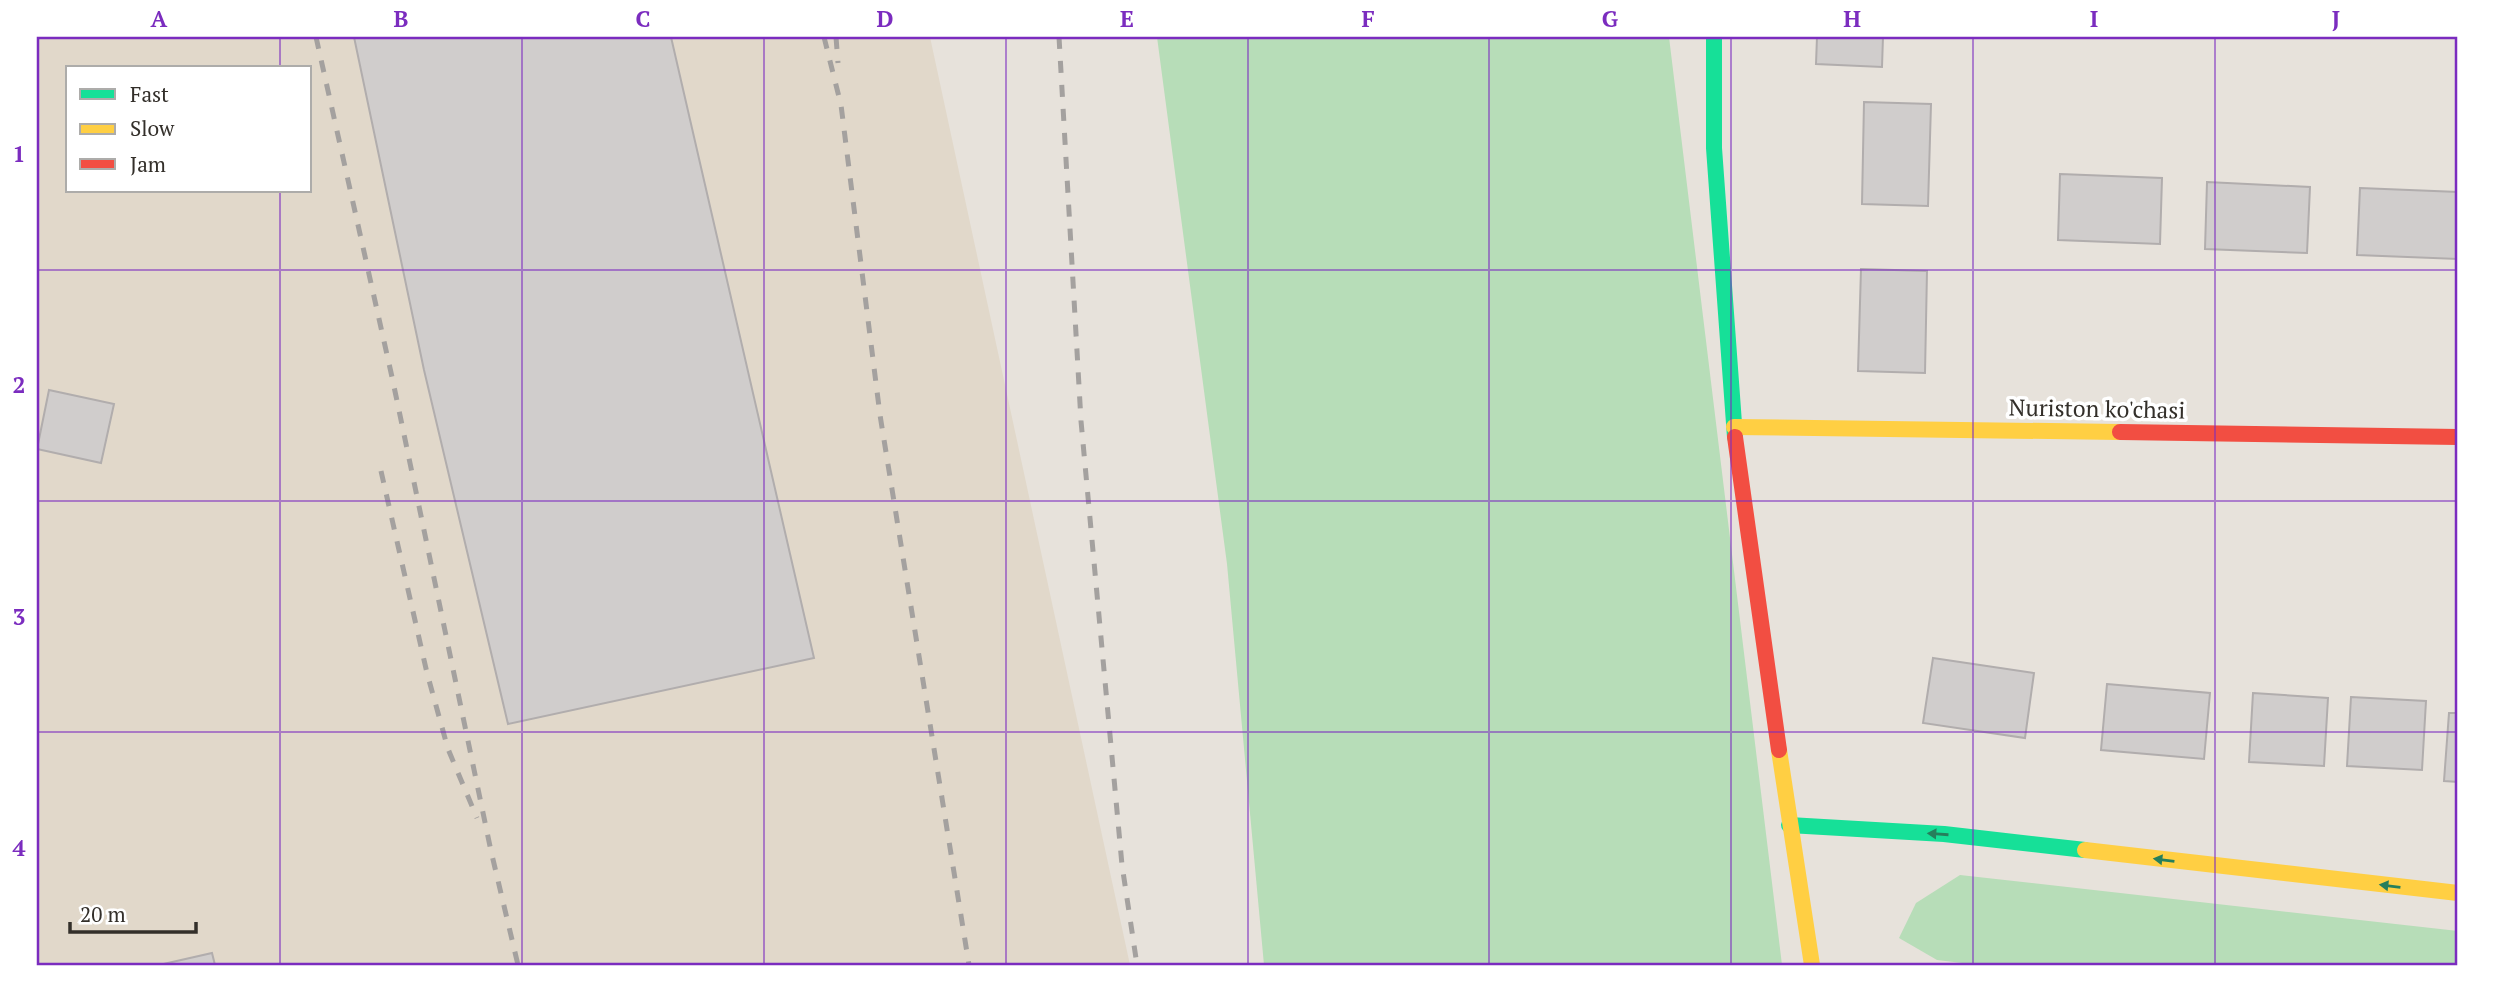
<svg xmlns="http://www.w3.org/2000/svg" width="2495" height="1002" viewBox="0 0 2495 1002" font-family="'PT Serif',serif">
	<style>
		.built { fill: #e1d8ca; fill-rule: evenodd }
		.green { fill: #b7ddb8 }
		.building { fill: #d0cdcc; stroke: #b1adad; stroke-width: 2 }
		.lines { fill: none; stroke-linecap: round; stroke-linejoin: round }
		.fast { stroke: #16e098; stroke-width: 16 }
		.slow { stroke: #ffcf43; stroke-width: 16 }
		.jam { stroke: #f24e42; stroke-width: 16 }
		.rail { stroke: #a4a19f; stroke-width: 5; stroke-dasharray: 12 12; stroke-linecap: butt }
		.oneway { fill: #267f5c }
		.grid { fill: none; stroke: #7b2cbf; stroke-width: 2; stroke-opacity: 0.55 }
		.labels { text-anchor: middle; stroke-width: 7; stroke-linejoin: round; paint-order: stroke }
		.street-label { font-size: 23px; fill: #332f2a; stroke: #fff }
		.neatline { fill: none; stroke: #7b2cbf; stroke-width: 2.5 }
		.grid-label { font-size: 23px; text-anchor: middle; font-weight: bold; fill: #7b2cbf }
	</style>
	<rect width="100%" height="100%" fill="#e7e2db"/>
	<path class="built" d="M37,37h893l200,928h-1093zM68,68h242v123h-242z"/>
	<g class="green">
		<path d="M1157,37h512l113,928h-518l-37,-401z"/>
		<path d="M1960,875l498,56v34h-479l-42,-5 -38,-22 17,-35z"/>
	</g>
	<g class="building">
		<path d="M354,37h317l143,621 -306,66 -84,-354z"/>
		<path d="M1817,37h66l-1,30 -66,-3z"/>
		<path d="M1864,102l67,2 -3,102 -66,-2z"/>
		<path d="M2060,174l102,4 -2,66 -102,-4z"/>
		<path d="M2207,182l103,5 -3,66 -102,-4z"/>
		<path d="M2360,188l98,4v67l-101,-4z"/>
		<path d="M1861,269l66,2 -2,102 -67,-2z"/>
		<path d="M49,390l65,14 -13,59 -64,-14z"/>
		<path d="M1933,658l101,15 -9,65 -102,-15z"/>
		<path d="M2107,684l103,9 -6,66 -103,-9z"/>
		<path d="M2253,693l75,5 -4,68 -75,-4z"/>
		<path d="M2351,697l75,4 -4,69 -75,-4z"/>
		<path d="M2449,713h9v69l-14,-1z"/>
		<path d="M212,953l3,12h-56z"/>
	</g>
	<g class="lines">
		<g class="fast">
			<path d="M1714,37v111l21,289"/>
			<path d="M1789,825l155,9 141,16"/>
		</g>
		<g class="slow">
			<path d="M1734,427l386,5"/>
			<path d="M1779,750l33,215"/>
			<path d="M2085,850l373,43"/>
		</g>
		<g class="jam">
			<path d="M2120,432l338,5"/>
			<path d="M1735,437l44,313"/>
		</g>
		<g class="rail">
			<path d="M316,37l76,340 99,474 27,114"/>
			<path d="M824,37l17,68 39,310 89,550"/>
			<path d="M836,37l2,26"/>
			<path d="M1059,37l22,384 41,444 15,100"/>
			<path d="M381,471l46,202 21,76 29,69"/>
		</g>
	</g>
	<defs><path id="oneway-solid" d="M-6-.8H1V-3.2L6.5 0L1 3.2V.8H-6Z" transform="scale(1.75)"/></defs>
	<g class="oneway">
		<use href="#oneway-solid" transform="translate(1938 834) rotate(-176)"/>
		<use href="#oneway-solid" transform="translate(2164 860) rotate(-173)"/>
		<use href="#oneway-solid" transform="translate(2390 886) rotate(-173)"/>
	</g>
	<path class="grid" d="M280,37v31M522,37v928M764,37v928M1006,37v928M1248,37v928M1489,37v928M1731,37v928M1973,37v928M2215,37v928M280,191v774M37,270h2421M37,501h2421M37,732h2421"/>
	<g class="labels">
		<g class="street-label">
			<text transform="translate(2097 409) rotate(1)" y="8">Nuriston ko'chasi</text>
		</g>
	</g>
	<rect width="2495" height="1002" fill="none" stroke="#ffffff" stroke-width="77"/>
	<rect x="66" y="66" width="245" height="126" fill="#ffffff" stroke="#adacaa" stroke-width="2"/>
	<rect x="80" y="89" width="35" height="10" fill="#16e098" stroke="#adacaa" stroke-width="2"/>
	<text x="130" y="102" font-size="21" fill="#332f2a">Fast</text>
	<rect x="80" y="124" width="35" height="10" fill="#ffcf43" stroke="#adacaa" stroke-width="2"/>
	<text x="130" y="136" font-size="21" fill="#332f2a">Slow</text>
	<rect x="80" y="159" width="35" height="10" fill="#f24e42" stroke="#adacaa" stroke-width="2"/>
	<text x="130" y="172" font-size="21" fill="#332f2a">Jam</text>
	<path d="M70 922v10h126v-10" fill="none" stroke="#332f2a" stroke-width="3.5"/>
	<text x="80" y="922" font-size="21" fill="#332f2a" stroke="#ffffff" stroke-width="5" paint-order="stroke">20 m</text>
	<rect x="38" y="38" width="2418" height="926" class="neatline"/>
	<g class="grid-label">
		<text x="159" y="27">A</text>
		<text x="401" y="27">B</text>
		<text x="643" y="27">C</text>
		<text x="885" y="27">D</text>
		<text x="1127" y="27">E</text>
		<text x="1368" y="27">F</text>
		<text x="1610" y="27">G</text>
		<text x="1852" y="27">H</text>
		<text x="2094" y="27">I</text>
		<text x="2336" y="27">J</text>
		<text x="19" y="162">1</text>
		<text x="19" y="393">2</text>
		<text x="19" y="625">3</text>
		<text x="19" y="856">4</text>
	</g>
</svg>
